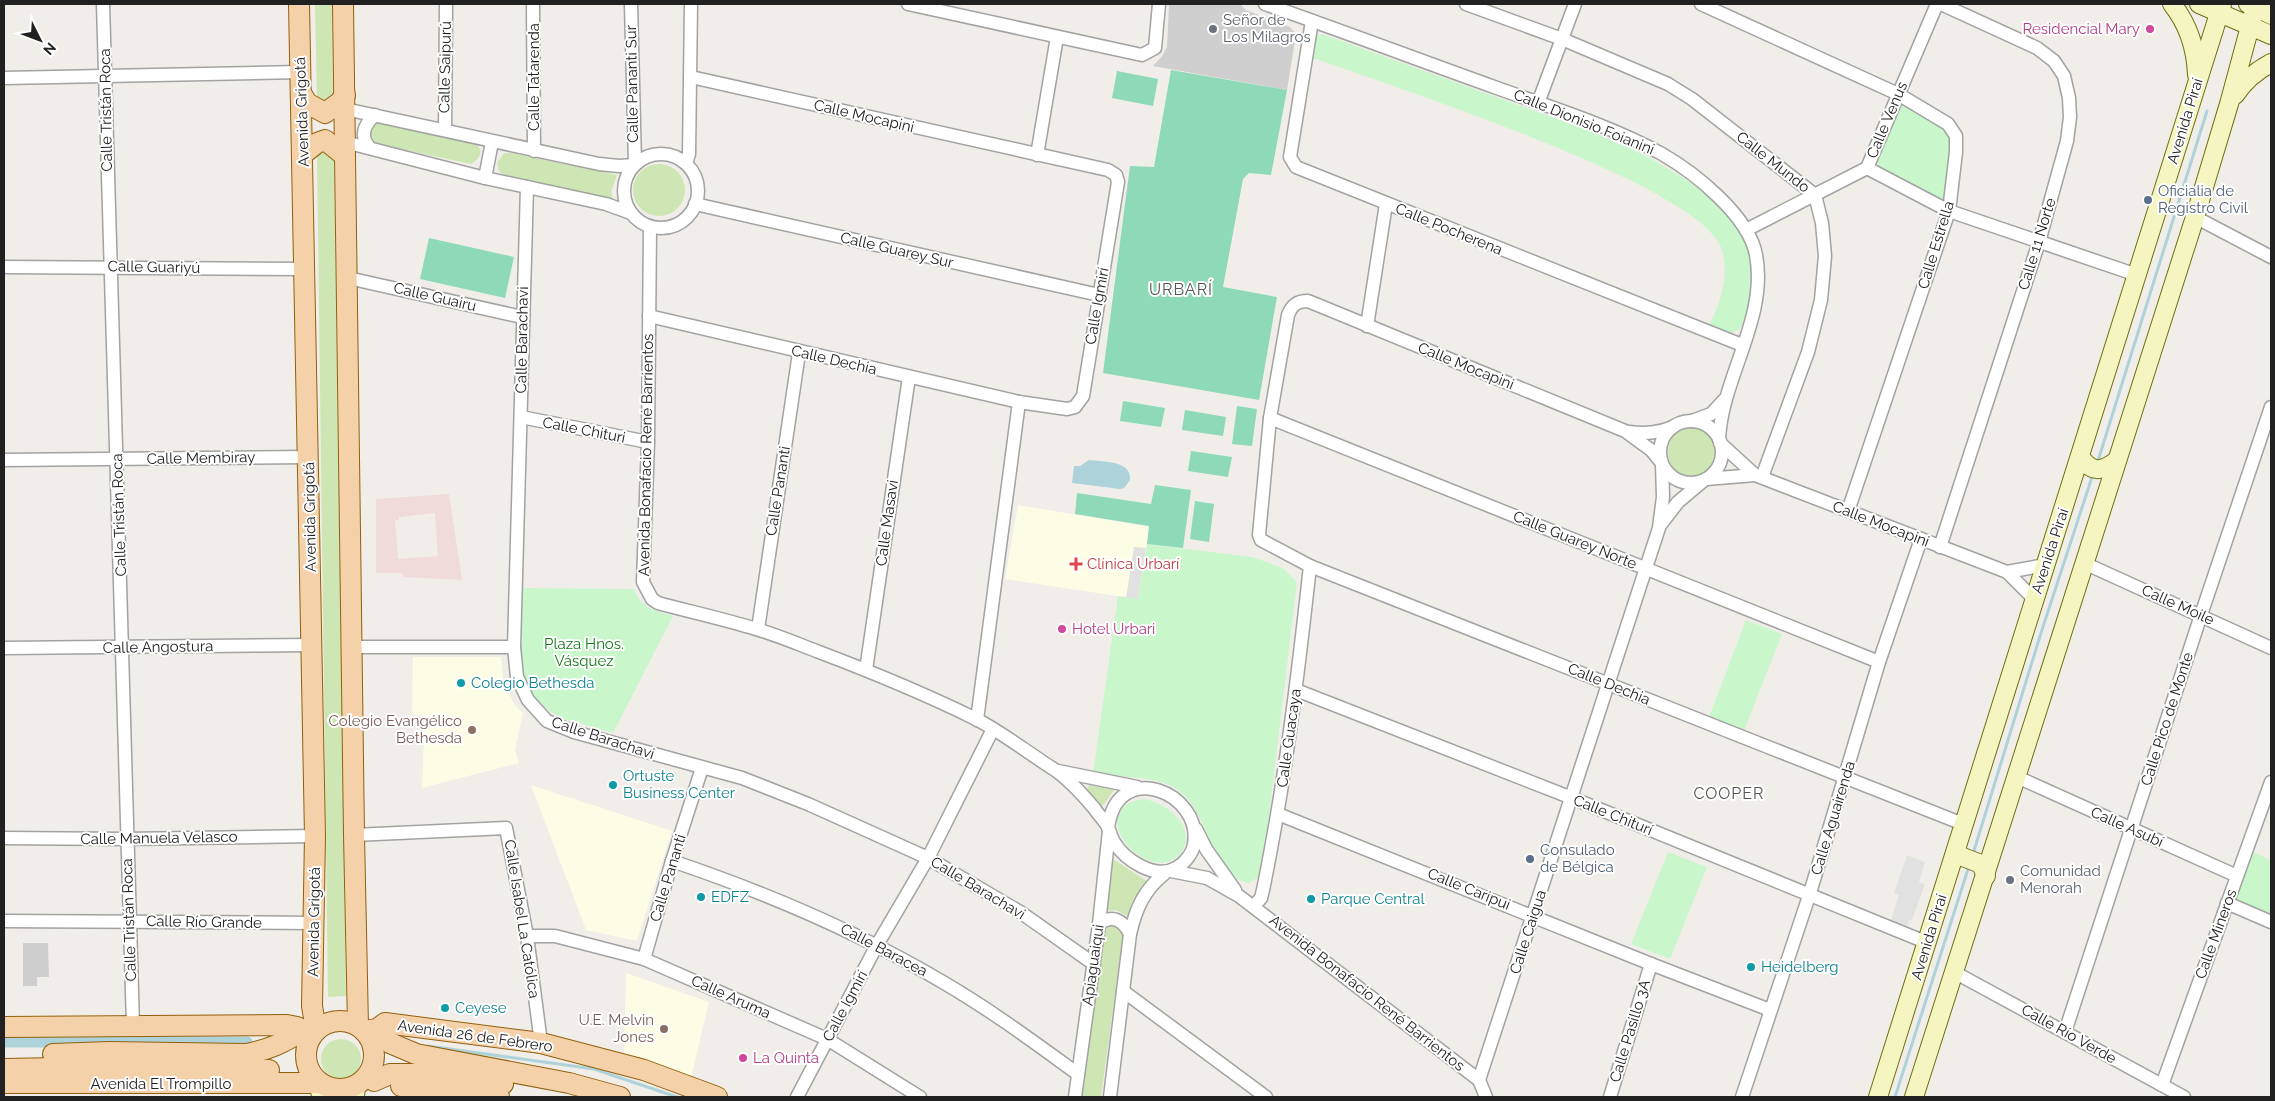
<svg xmlns="http://www.w3.org/2000/svg" width="2275" height="1101" viewBox="0 0 2275 1101" font-family="Raleway,sans-serif">
	<style>
		.commercial { fill: #f0dada; fill-rule: evenodd }
		.education { fill: #fdfce5 }
		.religious { fill: #cfcfcf }
		.grass { fill: #cee6b3 }
		.park { fill: #caf6cc }
		.pitch { fill: #8dd9b8 }
		.parking { fill: #e1e1e1 }
		.water { fill: #add2da }
		.lines { fill: none; stroke-linecap: round; stroke-linejoin: round }
		.stream { stroke: #add2da; stroke-width: 3 }
		.canal { stroke: #add2da; stroke-width: 11 }
		.street-casing { stroke: #a2a2a2; stroke-width: 15 }
		.secondary-casing { stroke: #6c720e; stroke-width: 20 }
		.primary-casing { stroke: #92600c; stroke-width: 22 }
		.street { stroke: #fff; stroke-width: 12 }
		.secondary { stroke: #f5f5c2; stroke-width: 18 }
		.primary { stroke: #f5d1a9; stroke-width: 20 }
		.worship-dot { fill: #6b7280; stroke: #fff; stroke-width: 2 }
		.hotel-dot { fill: #d1479c; stroke: #fff; stroke-width: 2 }
		.service-dot { fill: #5c6f8a; stroke: #fff; stroke-width: 2 }
		.health-dot { fill: #e0444e; stroke: #fff; stroke-width: 2 }
		.culture-dot { fill: #0f9aa8; stroke: #fff; stroke-width: 2 }
		.education-dot { fill: #8d6e63; stroke: #fff; stroke-width: 2 }
		.labels { text-anchor: middle; stroke-width: 4; stroke-linejoin: round; paint-order: stroke }
		.worship-label { font-size: 15px; fill: #5b616d; stroke: #fff; text-anchor: start }
		.hotel-label { font-size: 15px; fill: #b23c85; stroke: #fff; text-anchor: start }
		.street-label { font-size: 15px; fill: #212121; stroke: #fff }
		.service-label { font-size: 15px; fill: #4e5e75; stroke: #fff; text-anchor: start }
		.health-label { font-size: 15px; fill: #be3a42; stroke: #fff; text-anchor: start }
		.park-label { font-size: 15px; fill: #157919; stroke: #fff }
		.culture-label { font-size: 15px; fill: #0d838f; stroke: #fff; text-anchor: start }
		.education-label { font-size: 15px; fill: #785e54; stroke: #fff; text-anchor: end }
		.neighbourhood-label { font-size: 16px; letter-spacing: 1px; fill: #545454; stroke: #fff }
	</style>
	<rect width="100%" height="100%" fill="#f1eee9"/>
	<path class="commercial" d="M449,494l13,86 -59,-3 -1,-4h-26v-74zM435,513l3,43 -40,3 -3,-39h4v-3z"/>
	<g class="education">
		<path d="M1018,505l132,22 -12,72 -133,-20z"/>
		<path d="M413,657h88l3,29 11,19 8,8 -8,37 4,13 -97,25 3,-72 -13,-2z"/>
		<path d="M531,785l141,46 -35,110 -51,-11z"/>
		<path d="M626,973l83,29 -18,76 -67,-23z"/>
	</g>
	<g class="religious">
		<path d="M1169,4h71l6,6 44,17 6,7 -9,56 -134,-24 9,-10 5,-9z"/>
		<path d="M23,943h25l1,34h-12v9h-14z"/>
	</g>
	<g class="grass">
		<path d="M315,4h17l1,96 -16,2z"/>
		<path d="M374,121l100,21c10,8 8,15 -3,22l-98,-21 -3,-3 -1,-14z"/>
		<path d="M320,148l14,5 12,843 -18,1 -11,-841z"/>
		<path d="M504,153h7l106,22 -6,17 2,7 -109,-24 -5,-4 -2,-8z"/>
		<circle cx="659" cy="190" r="26"/>
		<circle cx="1693" cy="452" r="25"/>
		<path d="M1089,785l25,5 -13,18 -14,-19z"/>
		<path d="M1113,859l35,23 -14,16 -7,18 -11,-6 -10,1z"/>
		<path d="M1109,924c7,0 12,4 14,10l-22,163h-20l23,-167z"/>
		<circle cx="341" cy="1059" r="20"/>
	</g>
	<g class="park">
		<path d="M1322,34c63,23 125,45 188,68 63,23 127,43 182,82 12,9 25,17 35,29 28,33 31,76 13,116l-10,5 -21,-9c12,-22 22,-55 11,-80 -30,-64 -336,-161 -412,-189 2,-9 3,-19 14,-22z"/>
		<path d="M1901,103c14,8 32,15 43,27 16,16 3,52 1,72l-66,-33 -2,-11z"/>
		<path d="M1147,544l105,13 31,11 14,14 -34,284 -6,12 -8,5c-44,-10 -38,-80 -80,-98 -21,-9 -53,-8 -76,-11l25,-178 20,3z"/>
		<path d="M522,588l112,1c7,19 21,22 39,27l-60,117 -53,-15 -21,-15 -8,-11 -9,-19z"/>
		<path d="M1746,620l36,14 -38,97 -35,-14z"/>
		<path d="M1142,799c14,1 32,12 39,23 6,9 7,21 1,29 -28,42 -104,-41 -40,-52z"/>
		<path d="M1668,852l39,15 -37,92 -39,-15z"/>
		<path d="M2253,852l18,8v57l-37,-16z"/>
	</g>
	<g class="pitch">
		<path d="M1171,70l116,20 -16,85 -22,-2 -6,6 -20,108 54,10 -18,103 -156,-27 27,-207 24,1z"/>
		<path d="M1117,71l41,8 -5,27 -41,-8z"/>
		<path d="M429,238l85,19 -9,41 -85,-19z"/>
		<path d="M1123,401l42,7 -4,19 -41,-6z"/>
		<path d="M1237,406l20,3 -5,37 -20,-2z"/>
		<path d="M1185,410l41,7 -3,19 -41,-6z"/>
		<path d="M1191,451l41,6 -4,20 -40,-6z"/>
		<path d="M1155,485l36,5 -8,58 -36,-4 2,-18 -74,-12 2,-21 74,11z"/>
		<path d="M1195,501l19,3 -5,38 -19,-3z"/>
	</g>
	<g class="parking">
		<path d="M1134,547l12,1 -8,51 -12,-1z"/>
		<path d="M1907,855l18,7 -6,20 6,2 -13,36h-3l-1,6 -17,-6 8,-25 -5,-2z"/>
	</g>
	<path class="water" d="M1089,460c14,2 43,0 41,20l-6,8 -4,1 -48,-6 2,-17h6z"/>
	<g class="lines">
		<g class="stream">
			<path d="M2097,464l110,-353"/>
			<path d="M1973,854l67,-218 53,-162"/>
			<path d="M428,1046l166,23 83,28"/>
			<path d="M1895,1097l74,-231"/>
		</g>
		<path class="canal" d="M4,1042h243"/>
		<g class="street-casing">
			<g id="street">
				<path d="M103,4l30,1022"/>
				<path d="M533,4l1,147"/>
				<path d="M631,4l4,160"/>
				<path d="M908,4l234,51 13,-7 4,-44"/>
				<path d="M1265,4c77,27 154,56 232,84 55,20 114,38 165,66 33,19 87,62 94,101 12,63 -34,122 -37,184"/>
				<path d="M1466,4l96,35 106,45 24,15 123,96 7,28 3,33 -4,44 -13,52 -46,125"/>
				<path d="M1701,4l197,90 50,30 8,12v16l-7,59 -101,300"/>
				<path d="M1312,21l-22,136 6,10 446,178"/>
				<path d="M4,78l296,-6"/>
				<path d="M1538,103l37,-99"/>
				<path d="M345,109l254,55 20,2 15,-1"/>
				<path d="M445,130l1,-126"/>
				<path d="M345,142l140,36 121,26 25,9"/>
				<path d="M370,148c-11,-12 -6,-23 5,-33"/>
				<circle cx="661" cy="191" r="37"/>
				<path d="M1037,155l20,-118"/>
				<path d="M686,163l3,-9 2,-150"/>
				<path d="M1867,168l82,43 188,64"/>
				<path d="M485,178l7,-36"/>
				<path d="M527,187l-13,460 3,30 11,23 19,21 27,11 168,46 66,26 120,54 92,54 74,52"/>
				<path d="M695,204l404,91"/>
				<path d="M2195,217l76,40"/>
				<path d="M650,227l-2,215 -5,140 9,17 6,4c33,9 66,16 98,26 21,6 42,15 63,23 53,20 106,42 157,67 27,14 51,33 76,49 16,10 30,26 42,40 4,6 11,13 14,19 2,5 3,10 6,15 11,18 41,38 62,26 8,-4 17,-15 18,-24 9,-51 -77,-87 -86,-16"/>
				<path d="M1746,230l121,-62 70,-164"/>
				<path d="M4,267l301,2"/>
				<path d="M348,278l174,39"/>
				<path d="M649,316l370,86 48,7 8,-2 8,-11 35,-214 -2,-7 -8,-5 -417,-93"/>
				<path d="M1367,326l19,-122"/>
				<path d="M521,417l127,25"/>
				<path d="M1270,418l609,244"/>
				<path d="M1692,421l19,-7 13,-14"/>
				<circle cx="1691" cy="452" r="31"/>
				<path d="M1629,432c17,2 29,1 44,-5"/>
				<path d="M1720,443l35,32 252,97 27,27"/>
				<path d="M4,460l304,-3"/>
				<path d="M1661,462l-10,-12 -26,-19 -317,-130c-11,0 -16,4 -20,14l-18,103 -11,117 2,5 49,26 653,258"/>
				<path d="M1706,479l49,-4"/>
				<path d="M1661,524l17,-22 25,-21"/>
				<path d="M1940,547l99,-305 28,-101 3,-24 -1,-19 -5,-22 -10,-15 -17,-13 -96,-44"/>
				<path d="M2084,563l187,85"/>
				<path d="M2007,572l38,-7"/>
				<path d="M758,629l41,-276"/>
				<path d="M352,647h162"/>
				<path d="M4,648l308,-3"/>
				<path d="M866,670l43,-293"/>
				<path d="M1296,690l276,108 356,145"/>
				<path d="M977,720l42,-318"/>
				<path d="M1058,771l79,16"/>
				<path d="M2017,777l220,99"/>
				<path d="M1278,814l373,150 119,46"/>
				<path d="M1196,829l10,20 29,41"/>
				<path d="M354,835l152,-7 21,108 14,107"/>
				<path d="M4,838l122,1 189,-3"/>
				<path d="M672,861c95,32 187,71 274,123 46,27 89,59 132,90"/>
				<path d="M1171,871l36,7 32,18 240,184 7,17"/>
				<path d="M2227,903l44,19"/>
				<path d="M1254,906l7,-8 2,-8c22,-107 35,-215 47,-324"/>
				<path d="M4,921l311,2"/>
				<path d="M1099,924c13,-10 24,-4 31,10"/>
				<path d="M527,936h28l89,23 183,80 93,58"/>
				<path d="M644,959l28,-98 30,-93"/>
				<path d="M1954,972l230,125"/>
				<path d="M1123,991l143,106"/>
				<path d="M2065,1032l136,-417 70,-208"/>
				<path d="M1479,1080l180,-552 4,-31 -1,-32"/>
				<path d="M2162,1085l109,-303"/>
				<path d="M797,1097l80,-152 51,-87 65,-129"/>
				<path d="M1075,1097l24,-173 10,-93"/>
				<path d="M1110,1097l20,-163c6,-26 14,-44 35,-61"/>
				<path d="M1610,1097l41,-133"/>
				<path d="M1742,1097l68,-204 69,-231 42,-123"/>
			</g>
		</g>
		<g class="secondary-casing">
			<g id="secondary">
				<path d="M2172,4c16,20 24,45 25,71"/>
				<path d="M2199,4l72,31"/>
				<path d="M2248,4l23,11"/>
				<path d="M2235,95c9,-14 21,-24 36,-32"/>
				<path d="M2080,457c12,16 21,15 36,4"/>
				<path d="M1955,854l26,10 5,12"/>
				<path d="M319,1084l2,13"/>
				<path d="M355,1097l1,-12"/>
				<path d="M1878,1097l344,-1093"/>
				<path d="M1914,1097l281,-880 34,-113 27,-100"/>
			</g>
		</g>
		<g class="primary-casing">
			<g id="primary">
				<path d="M299,4l16,832 -3,170 4,24"/>
				<path d="M343,4l11,831 4,191"/>
				<path d="M301,93l6,10 18,10 15,-11 5,-7"/>
				<path d="M303,154l14,-11 8,-3 20,16"/>
				<circle cx="340" cy="1055" r="34"/>
				<path d="M4,1027l283,-2 10,2 15,8"/>
				<path d="M377,1029l13,14 26,11 153,29 51,14"/>
				<path d="M364,1031l13,-2 8,-6 156,20 103,27 73,27"/>
				<path d="M53,1054l56,-2 137,2c22,-4 38,-11 57,-24"/>
				<path d="M4,1069l105,-2 160,3"/>
				<path d="M374,1081l16,-7h26l29,1 58,9"/>
				<path d="M4,1083h314"/>
				<path d="M401,1086l98,11"/>
			</g>
		</g>
		<use href="#street" class="street"/>
		<use href="#secondary" class="secondary"/>
		<use href="#primary" class="primary"/>
	</g>
	<g class="worship-dot">
		<circle cx="1213" cy="29" r="5"/>
		<circle cx="2010" cy="880" r="5"/>
	</g>
	<g class="hotel-dot">
		<circle cx="2150" cy="29" r="5"/>
		<circle cx="1062" cy="629" r="5"/>
		<circle cx="743" cy="1058" r="5"/>
	</g>
	<g class="service-dot">
		<circle cx="2148" cy="200" r="5"/>
		<circle cx="1530" cy="859" r="5"/>
	</g>
	<path class="health-dot" d="M1073.5 556.5h5v5h5v5h-5v5h-5v-5h-5v-5h5z"/>
	<g class="culture-dot">
		<circle cx="461" cy="683" r="5"/>
		<circle cx="613" cy="785" r="5"/>
		<circle cx="701" cy="897" r="5"/>
		<circle cx="1311" cy="899" r="5"/>
		<circle cx="1751" cy="967" r="5"/>
		<circle cx="445" cy="1008" r="5"/>
	</g>
	<g class="education-dot">
		<circle cx="472" cy="730" r="5"/>
		<circle cx="664" cy="1029" r="5"/>
	</g>
	<g class="labels">
		<g class="worship-label">
			<text x="1223" y="25">Señor de<tspan x="1223" dy="17">Los Milagros</tspan></text>
			<text x="2020" y="876">Comunidad<tspan x="2020" dy="17">Menorah</tspan></text>
		</g>
		<g class="hotel-label">
			<text x="2140" y="34" text-anchor="end">Residencial Mary</text>
			<text x="1072" y="634">Hotel Urbari</text>
			<text x="753" y="1063">La Quinta</text>
		</g>
		<g class="street-label">
			<text transform="translate(445 67) rotate(-89)" y="5">Calle Saipurú</text>
			<text transform="translate(534 77) rotate(-90)" y="5">Calle Tatarenda</text>
			<text transform="translate(632 84) rotate(-91)" y="5">Calle Pananti Sur</text>
			<text transform="translate(106 110) rotate(-91)" y="5">Calle Tristán Roca</text>
			<text transform="translate(302 112) rotate(-92)" y="5">Avenida Grigotá</text>
			<text transform="translate(864 116) rotate(13)" y="5">Calle Mocapini</text>
			<text transform="translate(1887 120) rotate(-67)" y="5">Calle Venus</text>
			<text transform="translate(2185 121) rotate(-73)" y="5">Avenida Piraí</text>
			<text transform="translate(1584 122) rotate(22)" y="5">Calle Dionisio Foianini</text>
			<text transform="translate(1773 162) rotate(38)" y="5">Calle Mundo</text>
			<text transform="translate(1449 229) rotate(22)" y="5">Calle Pocherena</text>
			<text transform="translate(2037 244) rotate(-73)" y="5">Calle 11 Norte</text>
			<text transform="translate(1936 245) rotate(-73)" y="5">Calle Estrella</text>
			<text transform="translate(897 250) rotate(13)" y="5">Calle Guarey Sur</text>
			<text transform="translate(154 267) rotate(1)" y="5">Calle Guariyú</text>
			<text transform="translate(435 297) rotate(13)" y="5">Calle Guairu</text>
			<text transform="translate(1097 306) rotate(-80)" y="5">Calle Igmirí</text>
			<text transform="translate(522 340) rotate(-89)" y="5">Calle Barachavi</text>
			<text transform="translate(834 360) rotate(13)" y="5">Calle Dechia</text>
			<text transform="translate(1466 366) rotate(22)" y="5">Calle Mocapini</text>
			<text transform="translate(584 430) rotate(11)" y="5">Calle Chituri</text>
			<text transform="translate(646 455) rotate(-89)" y="5">Avenida Bonafacio René Barrientos</text>
			<text transform="translate(201 458) rotate(-1)" y="5">Calle Membiray</text>
			<text transform="translate(778 491) rotate(-81)" y="5">Calle Pananti</text>
			<text transform="translate(119 515) rotate(-92)" y="5">Calle Tristán Roca</text>
			<text transform="translate(310 517) rotate(-91)" y="5">Avenida Grigotá</text>
			<text transform="translate(887 523) rotate(-82)" y="5">Calle Masavi</text>
			<text transform="translate(1881 524) rotate(21)" y="5">Calle Mocapini</text>
			<text transform="translate(1575 540) rotate(22)" y="5">Calle Guarey Norte</text>
			<text transform="translate(2050 551) rotate(-72)" y="5">Avenida Piraí</text>
			<text transform="translate(2178 605) rotate(24)" y="5">Calle Moile</text>
			<text transform="translate(158 647) rotate(-1)" y="5">Calle Angostura</text>
			<text transform="translate(1609 684) rotate(22)" y="5">Calle Dechia</text>
			<text transform="translate(2167 719) rotate(-72)" y="5">Calle Pico de Monte</text>
			<text transform="translate(603 738) rotate(18)" y="5">Calle Barachavi</text>
			<text transform="translate(1289 738) rotate(-82)" y="5">Calle Guacaya</text>
			<text transform="translate(1613 815) rotate(22)" y="5">Calle Chiturí</text>
			<text transform="translate(1833 818) rotate(-73)" y="5">Calle Aguairenda</text>
			<text transform="translate(2127 827) rotate(24)" y="5">Calle Asubí</text>
			<text transform="translate(159 838) rotate(-1)" y="5">Calle Manuela Velasco</text>
			<text transform="translate(668 878) rotate(-73)" y="5">Calle Pananti</text>
			<text transform="translate(978 888) rotate(31)" y="5">Calle Barachavi</text>
			<text transform="translate(1469 889) rotate(22)" y="5">Calle Caripui</text>
			<text transform="translate(522 919) rotate(81)" y="5">Calle Isabel La Católica</text>
			<text transform="translate(129 920) rotate(-92)" y="5">Calle Tristán Roca</text>
			<text transform="translate(204 922) rotate(1)" y="5">Calle Río Grande</text>
			<text transform="translate(314 922) rotate(-89)" y="5">Avenida Grigotá</text>
			<text transform="translate(1528 932) rotate(-72)" y="5">Calle Caigua</text>
			<text transform="translate(2216 934) rotate(-70)" y="5">Calle Mineros</text>
			<text transform="translate(1929 937) rotate(-73)" y="5">Avenida Piraí</text>
			<text transform="translate(884 950) rotate(28)" y="5">Calle Baracea</text>
			<text transform="translate(1093 965) rotate(-82)" y="5">Apiaguaiqui</text>
			<text transform="translate(1367 993) rotate(38)" y="5">Avenida Bonafacio René Barrientos</text>
			<text transform="translate(731 997) rotate(24)" y="5">Calle Aruma</text>
			<text transform="translate(845 1006) rotate(-62)" y="5">Calle Igmirí</text>
			<text transform="translate(1630 1031) rotate(-73)" y="5">Calle Pasillo 3A</text>
			<text transform="translate(2069 1034) rotate(29)" y="5">Calle Río Verde</text>
			<text transform="translate(475 1036) rotate(8)" y="5">Avenida 26 de Febrero</text>
			<text x="161" y="1089">Avenida El Trompillo</text>
		</g>
		<g class="service-label">
			<text x="2158" y="196">Oficialia de<tspan x="2158" dy="17">Registro Civil</tspan></text>
			<text x="1540" y="855">Consulado<tspan x="1540" dy="17">de Bélgica</tspan></text>
		</g>
		<g class="health-label">
			<text x="1087" y="569">Clínica Urbarí</text>
		</g>
		<g class="park-label">
			<text x="584" y="649">Plaza Hnos.<tspan x="584" dy="17">Vásquez</tspan></text>
		</g>
		<g class="culture-label">
			<text x="471" y="688">Colegio Bethesda</text>
			<text x="623" y="781">Ortuste<tspan x="623" dy="17">Business Center</tspan></text>
			<text x="711" y="902">EDFZ</text>
			<text x="1321" y="904">Parque Central</text>
			<text x="1761" y="972">Heidelberg</text>
			<text x="455" y="1013">Ceyese</text>
		</g>
		<g class="education-label">
			<text x="462" y="726">Colegio Evangélico<tspan x="462" dy="17">Bethesda</tspan></text>
			<text x="654" y="1025">U.E. Melvin<tspan x="654" dy="17">Jones</tspan></text>
		</g>
		<g class="neighbourhood-label">
			<text x="1181" y="295">URBARÍ</text>
			<text x="1729" y="799">COOPER</text>
		</g>
	</g>
	<rect width="2275" height="1101" fill="none" stroke="#212121" stroke-width="10"/>
	<g transform="translate(40 40) rotate(132)" stroke="#ffffff" stroke-width="4" paint-order="stroke">
	<path d="M0-4L9 19L0 12L-9 19Z" fill="#212121"/>
	<text y="-8" font-size="14" font-weight="bold" text-anchor="middle" fill="#212121">N</text>
	</g>
</svg>
